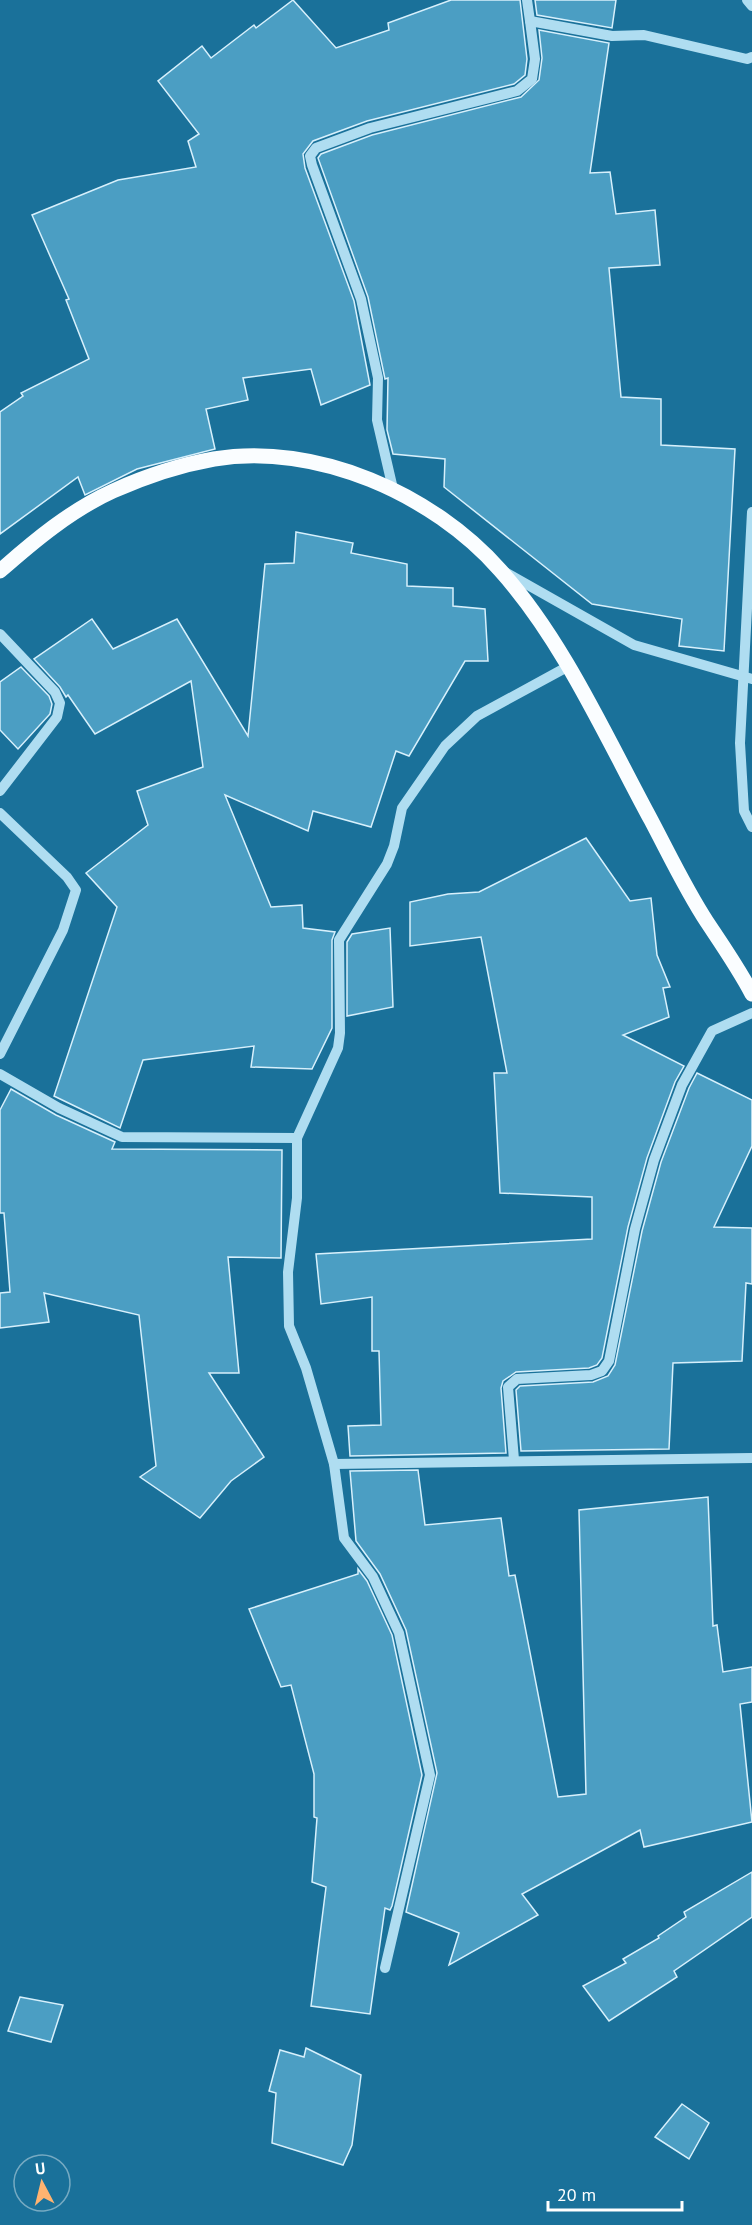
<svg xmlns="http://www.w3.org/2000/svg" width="752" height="2225" viewBox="0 0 752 2225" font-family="'PT Sans',sans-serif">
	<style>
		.building { fill: #4b9ec3; stroke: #d7f0fc; stroke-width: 1.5 }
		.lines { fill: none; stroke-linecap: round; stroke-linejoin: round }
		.minor { stroke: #afddf1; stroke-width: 10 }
		.major { stroke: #fafdff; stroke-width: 15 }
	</style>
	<rect width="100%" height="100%" fill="#1a719a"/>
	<g class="building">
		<path d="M293,0l43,48 53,-18 -1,-7 63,-23h69l7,59 -2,16 -11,9 -147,37 -54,20 -10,13 2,14 49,133 16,84 -49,20 -10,-36 -68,9 5,22 -42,9 9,40 -78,20 -52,26 -7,-18 -78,57v-122l23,-16 -2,-3 68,-34 -23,-59 3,-1 -37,-84 86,-35 78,-13 -8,-26 11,-7 -41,-53 44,-35 9,12 43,-33 2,3z"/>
		<path d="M535,0h81l-4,28 -75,-13z"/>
		<path d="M539,30l70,13 -19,130 20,-1 6,42 39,-4 5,55 -51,3 12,129 40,2v46l74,4 -11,202 -45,-5 3,-27 -90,-15 -148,-117 1,-28 -52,-5 -6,-24 1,-52 -3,1 -17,-82 -50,-139 3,-4 51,-19 149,-38 18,-17 3,-22z"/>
		<path d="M296,532l57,11 -2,10 56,11v22l46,2v18l32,3 3,52h-23l-56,95 -13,-5 -25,76 -58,-16 -5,20 -83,-36 46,112 31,-2 1,23 32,4 -3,8v88l-20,41 -61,-2 3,-21 -111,14 -23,68 -66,-32 63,-189 -31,-34 62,-48 -11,-34 66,-24 -12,-86 -96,53 -27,-39 -2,2 -6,-10 -26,-28 58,-40 21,30 64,-30 71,117 17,-172 29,-1z"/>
		<path d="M21,667l28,29 3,8 -2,10 -32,35 -18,-19v-48z"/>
		<path d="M586,838l44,63 21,-3 6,57 13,32 -7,1 6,29 -46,18 61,31 -9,16 -28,76 -19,69 -26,131 -5,7 -8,3 -73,4 -13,9 -2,7 5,65 -156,3 -2,-30 33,-1 -2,-74h-7v-54l-51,7 -5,-50 276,-15v-42l-92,-4 -6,-120h13l-26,-136 -71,9v-44l38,-8 31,-2z"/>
		<path d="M390,928l3,79 -46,9v-74l5,-8z"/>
		<path d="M697,1073l55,27v46l-38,81 38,1v56l-6,-1 -4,78 -69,2 -4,86 -148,2 -5,-61 4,-4 73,-4 15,-6 7,-11 27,-134 19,-69 28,-74z"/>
		<path d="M11,1089l45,26 59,27 -3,7 170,1 -1,108 -53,-1 11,116h-30l55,84 -33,24 -31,37 -60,-41 16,-11 -17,-151 -95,-22 5,29 -49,6v-35l10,-1 -6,-79h-4v-103z"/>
		<path d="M418,1470l7,55 76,-7 8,58 6,-1 43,222 28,-3 -7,-284 129,-13 5,129 4,-1 6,47 29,-5v35l-12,2 12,118 -108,25 -4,-17 -118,64 16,21 -89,50 10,-32 -53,-21 31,-139 -31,-143 -26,-56 -24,-33 -6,-70z"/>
		<path d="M358,1569l9,12 25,54 30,140 -30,131 -2,4 -5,-2 -15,106 -59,-8 15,-119 -14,-5 5,-64 -3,-1v-43l-23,-89 -10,2 -32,-78 109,-35z"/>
		<path d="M752,1872v45l-78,54 3,6 -68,44 -26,-35 43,-23 -3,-4 36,-21 -1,-2 28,-19 -2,-5z"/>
		<path d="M20,1997l43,8 -12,37 -43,-11z"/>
		<path d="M306,2048l55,27 -9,70 -9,20 -71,-22 4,-50 -7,-2 11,-41 24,7z"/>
		<path d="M682,2104l27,19 -20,36 -34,-22z"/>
	</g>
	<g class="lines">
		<g class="minor">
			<path d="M527,0l3,21"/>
			<path d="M747,0l5,6"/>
			<path d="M393,489l-16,-69 1,-42 -17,-79 -49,-134 -2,-9 6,-8 54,-20 147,-37 15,-12 3,-20 -5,-38 82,15 32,-1 103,24 5,-2"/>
			<path d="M752,512l-12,231 4,68 8,16"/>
			<path d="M505,572l129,73 118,34"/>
			<path d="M0,634l55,58 5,11 -3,14 -57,74"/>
			<path d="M0,813l67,64 9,13 -13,40 -63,124"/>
			<path d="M0,1074l59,34 63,29 175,1"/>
			<path d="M514,1460l-6,-73 9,-8 74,-4 11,-4 7,-10 26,-132 19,-69 28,-75 30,-54 40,-18"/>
			<path d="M334,1464l418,-6"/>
			<path d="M385,1968l45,-193 -31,-142 -26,-56 -29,-39 -10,-74 -28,-96 -17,-42 -1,-54 9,-74v-60l41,-90 2,-15 -1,-93 48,-76 7,-18 8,-38 43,-62 32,-30 90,-49"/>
		</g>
		<path class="major" d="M0,571c34,-30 71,-61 113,-80 31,-14 67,-26 101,-32 102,-17 219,35 286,111 63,70 106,167 151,250 18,34 35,70 56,102 16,24 32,47 45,72"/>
	</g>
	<g transform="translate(42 2183) rotate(353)"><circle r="28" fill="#1a719a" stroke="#76aac2" stroke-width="1.5"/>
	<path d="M0-4.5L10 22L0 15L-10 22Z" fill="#ffb370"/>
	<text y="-9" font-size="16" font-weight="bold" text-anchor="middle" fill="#ffffff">U</text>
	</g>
	<path d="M548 2201v9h134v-9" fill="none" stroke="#ffffff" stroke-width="3"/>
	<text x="557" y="2201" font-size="18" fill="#ffffff" stroke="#1a719a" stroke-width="4.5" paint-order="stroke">20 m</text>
</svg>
